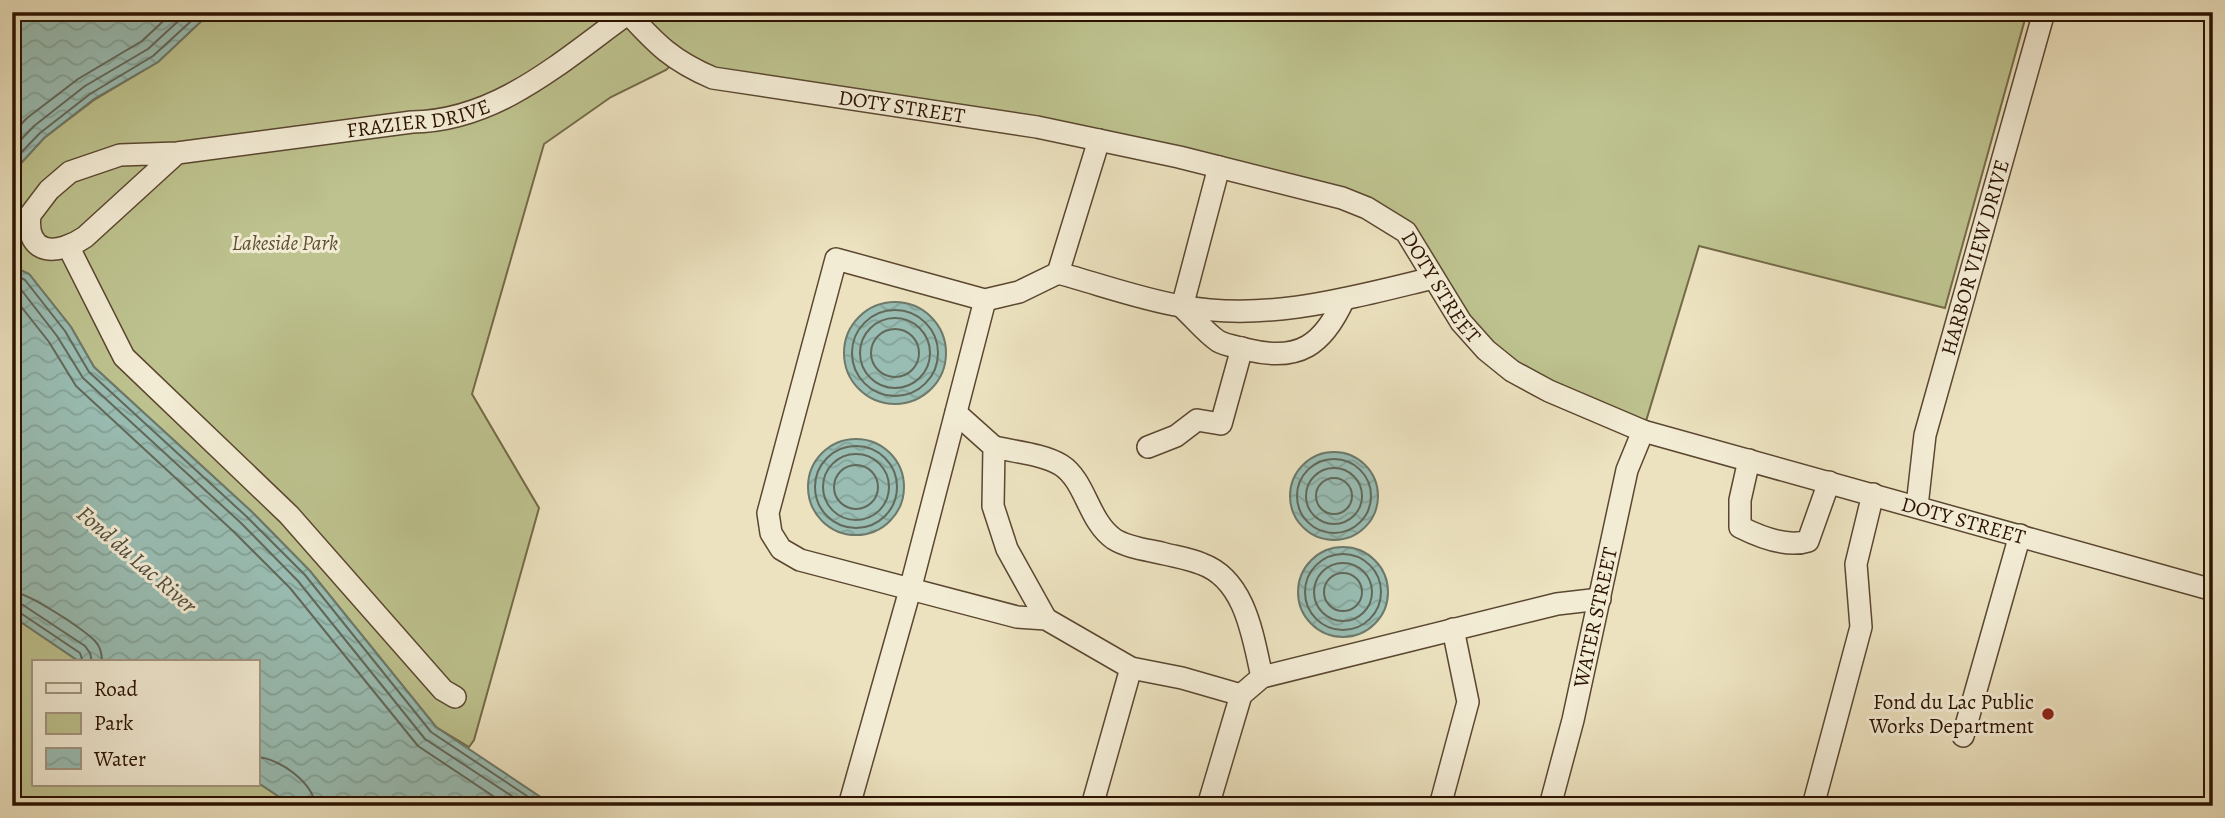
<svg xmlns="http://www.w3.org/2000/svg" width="2225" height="818" viewBox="0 0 2225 818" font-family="Alegreya,serif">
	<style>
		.park { fill: #bdc28e; stroke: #746a47; stroke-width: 2 }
		.water { fill: url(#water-waves); stroke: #6d796b; stroke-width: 2 }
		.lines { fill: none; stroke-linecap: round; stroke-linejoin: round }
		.shore { stroke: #62685a; stroke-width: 2 }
		.minor-casing { stroke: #5b4730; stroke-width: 24 }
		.minor { stroke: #f3ecd5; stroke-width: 21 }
		.poi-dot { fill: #8f2418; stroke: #f3ecd5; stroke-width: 2.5 }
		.labels { text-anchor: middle; stroke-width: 6; stroke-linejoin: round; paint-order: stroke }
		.street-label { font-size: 21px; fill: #2b1300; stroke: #f3ecd5 }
		.park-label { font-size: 21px; font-style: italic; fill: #5e5032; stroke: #f3ecd5 }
		.poi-label { font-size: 21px; fill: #2b1300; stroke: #f3ecd5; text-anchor: end }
		.water-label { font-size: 23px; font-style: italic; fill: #524e3f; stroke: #f3ecd5 }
	</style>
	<defs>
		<pattern id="water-waves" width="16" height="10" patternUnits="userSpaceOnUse" patternTransform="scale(1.75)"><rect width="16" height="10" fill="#99bdb3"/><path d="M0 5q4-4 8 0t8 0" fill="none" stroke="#84a298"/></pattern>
	</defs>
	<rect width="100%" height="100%" fill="#ece2bf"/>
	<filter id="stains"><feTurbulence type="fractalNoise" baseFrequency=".00286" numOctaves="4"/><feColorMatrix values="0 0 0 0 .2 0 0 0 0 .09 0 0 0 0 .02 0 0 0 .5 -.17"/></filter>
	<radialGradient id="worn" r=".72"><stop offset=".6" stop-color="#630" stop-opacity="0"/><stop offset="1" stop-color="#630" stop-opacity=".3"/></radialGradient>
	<g class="park">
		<path d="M211,12h1816l-82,296 -246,-62 -56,185 -131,-60 -124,-151 -209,-63 -441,-74 -61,-23 -11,10 -55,27 -67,47 -72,250 67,114 -65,232 -5,7 -33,-20 -126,-156 -58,-59 -158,-145 -23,-40 -42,-53 -17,-8v-93l32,-35 50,-38 64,-38z"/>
		<path d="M12,616l68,46h-47v123h224v-3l36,24h-281z"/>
	</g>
	<g class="water">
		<path d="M12,12h199l-53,50 -64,37 -50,39 -32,35z"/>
		<path d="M12,266l17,8 42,53 23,40 158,145 58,59 126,156 118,79h-261l-36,-24v-120h-177l-68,-46z"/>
		<circle cx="895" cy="353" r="51"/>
		<circle cx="856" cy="487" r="48"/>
		<circle cx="1334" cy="496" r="44"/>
		<circle cx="1343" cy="592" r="45"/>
	</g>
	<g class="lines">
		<g class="shore">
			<path d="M12,134l15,-16 51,-39 64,-38 31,-29"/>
			<path d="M12,149l22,-23 51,-40 63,-37 40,-37"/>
			<path d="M12,162l28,-29 50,-39 63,-38 48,-44"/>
			<path d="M12,273l13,7 40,51 24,41 158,145 58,58 126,157 111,74"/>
			<path d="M12,283l7,4 38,49 26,42 158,145 57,58 127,158 102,67"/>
			<path d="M12,295l37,47 27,44 157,145 57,57 128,158 90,60"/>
			<circle cx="895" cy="353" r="43"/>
			<circle cx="895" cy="353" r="35"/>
			<circle cx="895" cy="353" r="24"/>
			<circle cx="856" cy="487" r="41"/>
			<circle cx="856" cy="487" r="33"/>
			<circle cx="1334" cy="496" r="37"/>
			<circle cx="856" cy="487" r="22"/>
			<circle cx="1334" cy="496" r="28"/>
			<circle cx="1334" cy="496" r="18"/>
			<circle cx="1343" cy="592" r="38"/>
			<circle cx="1343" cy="592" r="29"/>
			<circle cx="1343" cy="592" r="19"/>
			<path d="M12,592c16,0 71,37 83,49 6,6 7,13 7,21"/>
			<path d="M12,602l11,3 62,41 5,7 2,9"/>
			<path d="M12,611l7,1 61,41 3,9"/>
			<path d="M257,757c22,1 57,26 58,49"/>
		</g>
		<g class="minor-casing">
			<g id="minor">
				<path id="s1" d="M628,13c29,32 45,48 85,65l324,49 142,30 163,41 25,10 39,24 55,90 25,28 26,21 37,20 94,40 570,159"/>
				<path id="s2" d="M177,153l-92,84c-26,18 -60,20 -55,-22l19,-25 21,-18 50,-17 57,-2 235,-31c86,-1 151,-62 218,-110"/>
				<path d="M1219,167l-37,140c11,10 23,25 36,34 8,5 22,6 31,9 50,12 74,-5 95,-51"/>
				<path d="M69,248l55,109 165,158 154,175 12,7"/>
				<path d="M1058,273l41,-133"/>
				<path d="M956,413l38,34 -1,59 14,43 39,70"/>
				<path d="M994,447c21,5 49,7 67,18 25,16 27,56 53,74 14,9 36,11 51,15 12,3 25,5 37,10 44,16 51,74 60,113"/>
				<path d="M1148,447l28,-11 21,-16 24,4 21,-76"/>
				<path d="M1749,460l-9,40v27c20,10 47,21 68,14l21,-59"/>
				<path id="s3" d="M1917,506l8,-71 119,-423"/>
				<path d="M1241,695l-59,-17 -51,-10 -85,-49 -29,-2 -217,-57 -19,-11 -10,-16 -3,-20 68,-254 149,41 34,-8 39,-19c41,11 82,26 123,33 86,16 169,-8 252,-28"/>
				<path d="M1963,736l57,-201"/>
				<path d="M849,806l61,-216 75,-290"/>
				<path d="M1092,806l39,-138"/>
				<path d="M1208,806l33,-111 21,-18 295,-73 43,-5"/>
				<path d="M1440,806l28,-104 -15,-73"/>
				<path id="s4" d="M1550,806l23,-86 54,-250 16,-39"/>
				<path d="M1813,806l48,-179 -5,-63 17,-70"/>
			</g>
		</g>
		<use href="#minor" class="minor"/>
	</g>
	<circle class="poi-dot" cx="2048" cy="714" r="7"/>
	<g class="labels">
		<g class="street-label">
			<text dy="7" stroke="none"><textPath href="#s1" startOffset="299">DOTY STREET</textPath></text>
			<text dy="7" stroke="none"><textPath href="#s2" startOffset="620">FRAZIER DRIVE</textPath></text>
			<text dy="7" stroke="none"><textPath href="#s3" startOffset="256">HARBOR VIEW DRIVE</textPath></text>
			<text dy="7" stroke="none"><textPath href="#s1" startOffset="887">DOTY STREET</textPath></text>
			<text dy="7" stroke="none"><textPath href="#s1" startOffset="1475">DOTY STREET</textPath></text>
			<text dy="7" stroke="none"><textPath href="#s4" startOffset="194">WATER STREET</textPath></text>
		</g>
		<g class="park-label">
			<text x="285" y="250">Lakeside Park</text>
		</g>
		<g class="poi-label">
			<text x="2034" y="709">Fond du Lac Public<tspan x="2034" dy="24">Works Department</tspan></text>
		</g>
		<g class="water-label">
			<text transform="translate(137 559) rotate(41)" y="8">Fond du Lac River</text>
		</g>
	</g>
	<rect width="2225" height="818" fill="none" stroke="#ece2bf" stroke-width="42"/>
	<rect x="14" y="14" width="2197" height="790" fill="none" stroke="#2b1300" stroke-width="3.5"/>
	<rect x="21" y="21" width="2183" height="776" fill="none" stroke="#2b1300" stroke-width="2"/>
	<rect x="32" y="660" width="228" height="126" fill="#f3ecd5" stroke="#a39580" stroke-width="2"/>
	<rect x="46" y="683" width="35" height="10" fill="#f3ecd5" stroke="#a39580" stroke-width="2"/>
	<text x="94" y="696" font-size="21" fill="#2b1300">Road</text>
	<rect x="46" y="713" width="35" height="21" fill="#bdc28e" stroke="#a39580" stroke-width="2"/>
	<text x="94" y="730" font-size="21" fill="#2b1300">Park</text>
	<rect x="46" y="748" width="35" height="21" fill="url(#water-waves)" stroke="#a39580" stroke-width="2"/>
	<text x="94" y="766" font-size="21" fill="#2b1300">Water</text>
	<rect width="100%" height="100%" filter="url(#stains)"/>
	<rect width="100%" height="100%" fill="url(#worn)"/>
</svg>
